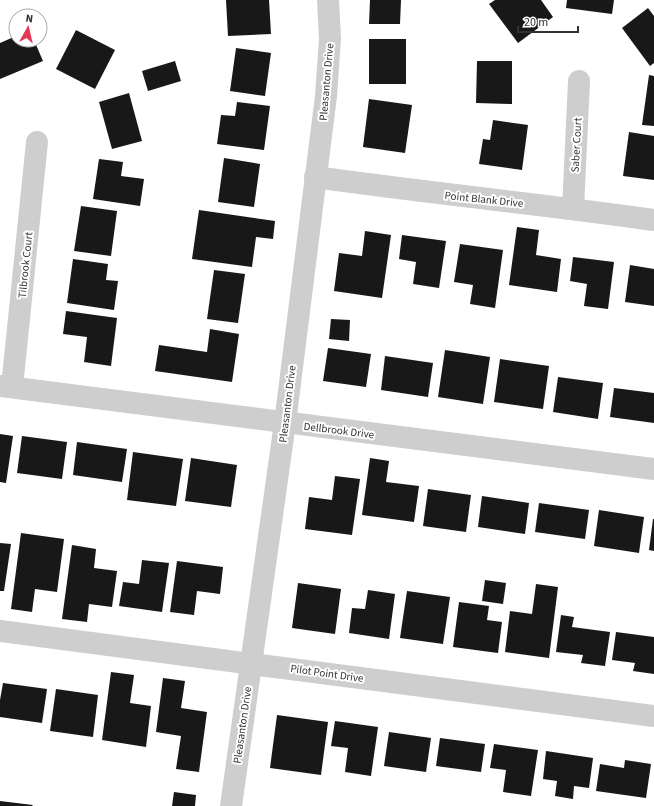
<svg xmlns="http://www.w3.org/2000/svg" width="654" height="806" viewBox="0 0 654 806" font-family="'Source Sans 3',sans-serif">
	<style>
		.building { fill: #181818 }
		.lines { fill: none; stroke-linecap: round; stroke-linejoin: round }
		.minor { stroke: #cecece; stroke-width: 22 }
		.labels { text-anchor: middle; stroke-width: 4; stroke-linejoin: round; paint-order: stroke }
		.street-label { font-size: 11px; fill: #313131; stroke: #fff }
	</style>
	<rect width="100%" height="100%" fill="#fff"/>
	<g class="building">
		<path d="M226,0h43l2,34 -43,2z"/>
		<path d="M370,0h31l-1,24h-31z"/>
		<path d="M495,0h46l12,17 -35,26 -29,-39z"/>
		<path d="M567,0h47l-2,14 -46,-6z"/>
		<path d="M648,8l6,8v47l-4,3 -28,-38z"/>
		<path d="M76,30l39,20 -20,39 -39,-20z"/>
		<path d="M16,36v4h18l9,21 -43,18v-36z"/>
		<rect x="369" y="39" width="37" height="45"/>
		<path d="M236,48l35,5 -6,43 -35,-5z"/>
		<path d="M175,61l6,20 -33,10 -6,-20z"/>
		<path d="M477,61h35v43l-36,-1z"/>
		<path d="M649,75l5,1v50l-12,-1z"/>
		<path d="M129,93l13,48 -30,8 -13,-47z"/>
		<path d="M369,99l43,6 -7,48 -42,-6z"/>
		<path d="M237,102l33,4 -6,44 -47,-6 4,-29 14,1z"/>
		<path d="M493,120l35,5 -6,45 -43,-6 4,-25 7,1z"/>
		<path d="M629,132l25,4v44l-31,-4z"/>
		<path d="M224,158l36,6 -6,43 -36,-5z"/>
		<path d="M99,159l24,3 -2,14 23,3 -4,27 -47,-7z"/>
		<path d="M81,206l36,5 -6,45 -37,-5z"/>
		<path d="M199,210l76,11 -2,18 -17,-2 -4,30 -60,-8z"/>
		<path d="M517,227l22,3 -3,25 25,4 -4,33 -48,-7z"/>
		<path d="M365,231l26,4 -9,63 -48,-7 5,-38 23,3z"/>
		<path d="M402,235l44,6 -7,47 -26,-4 3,-22 -17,-3z"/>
		<path d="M460,244l43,6 -8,58 -25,-4 3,-19 -19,-3z"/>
		<path d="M573,257l41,5 -6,47 -24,-3 3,-22 -17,-3z"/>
		<path d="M73,259l35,5 -2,16 12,1 -4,29 -47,-7z"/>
		<path d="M630,265l24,4v37l-29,-4z"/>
		<path d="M214,270l31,4 -7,49 -31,-4z"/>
		<path d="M66,311l51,7 -6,48 -27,-4 3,-25 -24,-3z"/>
		<path d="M331,319l19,1 -1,21 -20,-2z"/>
		<path d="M210,329l29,5 -7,48 -77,-11 4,-26 48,7z"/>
		<path d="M328,348l43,6 -5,33 -43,-6z"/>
		<path d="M445,350l45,7 -7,47 -45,-7z"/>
		<path d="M385,356l48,7 -5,34 -47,-7z"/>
		<path d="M500,359l49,7 -6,43 -49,-7z"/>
		<path d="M558,377l45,6 -5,36 -45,-7z"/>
		<path d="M614,388l40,5v30l-44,-6z"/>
		<path d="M0,434l13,2 -7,47 -6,-1z"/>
		<path d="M22,436l45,6 -5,37 -45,-6z"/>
		<path d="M77,442l50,7 -5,33 -49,-7z"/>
		<path d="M133,452l50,7 -7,47 -49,-6z"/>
		<path d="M191,458l46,7 -6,42 -46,-6z"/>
		<path d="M370,458l19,3 -3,21 33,4 -5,36 -52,-7z"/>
		<path d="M335,476l25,3 -8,56 -47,-6 4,-32 23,3z"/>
		<path d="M428,489l43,6 -5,37 -43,-6z"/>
		<path d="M482,496l47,7 -4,31 -47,-7z"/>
		<path d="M539,503l50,7 -4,29 -50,-7z"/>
		<path d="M599,510l45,7 -5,36 -45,-7z"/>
		<path d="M653,519h1v32l-5,-1z"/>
		<path d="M21,533l43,6 -7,53 -22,-3 -3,23 -21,-3z"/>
		<path d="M0,543l11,1 -7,47h-4z"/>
		<path d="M72,545l24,4 -2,19 23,3 -5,36 -23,-3 -2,18 -25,-3z"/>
		<path d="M142,560l27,3 -7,49 -43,-6 4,-24 16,2z"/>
		<path d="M177,561l46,6 -3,27 -23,-3 -3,24 -24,-3z"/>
		<path d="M485,580l21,3 -3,21 -21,-3z"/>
		<path d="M298,583l43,6 -6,45 -43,-6z"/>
		<path d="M536,584l22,3 -9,71 -44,-6 5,-41 22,3z"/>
		<path d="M368,590l27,4 -6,45 -40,-6 3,-25 13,1z"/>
		<path d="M407,591l43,6 -7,47 -43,-6z"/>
		<path d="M459,602l30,4 -2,14 15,2 -4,31 -45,-6z"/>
		<path d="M561,615l13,2 -2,10 38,5 -5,34 -24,-3 2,-8 -27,-3z"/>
		<path d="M616,632l38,5v37l-21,-3 2,-8 -23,-3z"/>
		<path d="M111,672l23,3 -4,28 21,3 -5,41 -44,-7z"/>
		<path d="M163,678l22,3 -4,27 26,4 -8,60 -23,-3 5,-33 -25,-4z"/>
		<path d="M3,683l44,6 -5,34 -42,-6v-17z"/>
		<path d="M56,689l42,6 -5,42 -43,-6z"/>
		<path d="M277,715l51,7 -7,53 -51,-7z"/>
		<path d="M335,721l43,6 -7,49 -26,-4 3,-24 -17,-2z"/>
		<path d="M389,732l42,6 -5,34 -42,-6z"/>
		<path d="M440,738l45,6 -4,28 -45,-6z"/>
		<path d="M494,744l44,6 -7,46 -28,-4 3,-22 -16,-2z"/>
		<path d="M546,751l47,7 -4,30 -15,-2 -1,13 -18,-3 2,-15 -14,-2z"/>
		<path d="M625,760l26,4 -5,34 -50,-7 4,-27 24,4z"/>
		<path d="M174,792l22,3 -1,11h-23z"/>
		<path d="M0,801l33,4 -1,1h-32z"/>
	</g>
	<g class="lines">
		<g class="minor">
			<path d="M315,177c113,16 226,27 339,43"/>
			<path d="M573,209l6,-128"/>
			<path d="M0,386l654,83"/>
			<path d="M12,387l25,-245"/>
			<path d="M0,631c218,28 436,58 654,85"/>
			<path d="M231,806l54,-383 41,-327 4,-57 -2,-39"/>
		</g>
	</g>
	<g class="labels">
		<g class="street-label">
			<text transform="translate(326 82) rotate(-85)" y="4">Pleasanton Drive</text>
			<text transform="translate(576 145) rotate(-87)" y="4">Saber Court</text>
			<text transform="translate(484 199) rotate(6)" y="4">Point Blank Drive</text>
			<text transform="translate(25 265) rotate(-84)" y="4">Tilbrook Court</text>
			<text transform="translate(287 404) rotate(-83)" y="4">Pleasanton Drive</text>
			<text transform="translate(339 430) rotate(7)" y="4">Dellbrook Drive</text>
			<text transform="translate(327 673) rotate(8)" y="4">Pilot Point Drive</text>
			<text transform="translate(242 725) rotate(-82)" y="4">Pleasanton Drive</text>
		</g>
	</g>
	<g transform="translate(28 28) rotate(8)"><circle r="19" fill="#ffffff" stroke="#adadad"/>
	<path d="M0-3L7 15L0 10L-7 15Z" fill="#e63655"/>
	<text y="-6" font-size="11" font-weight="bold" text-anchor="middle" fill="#313131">N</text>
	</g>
	<path d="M518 26v6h60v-6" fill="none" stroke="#313131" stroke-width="2"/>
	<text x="524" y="26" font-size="12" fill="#313131" stroke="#ffffff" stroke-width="3" paint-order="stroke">20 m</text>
</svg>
